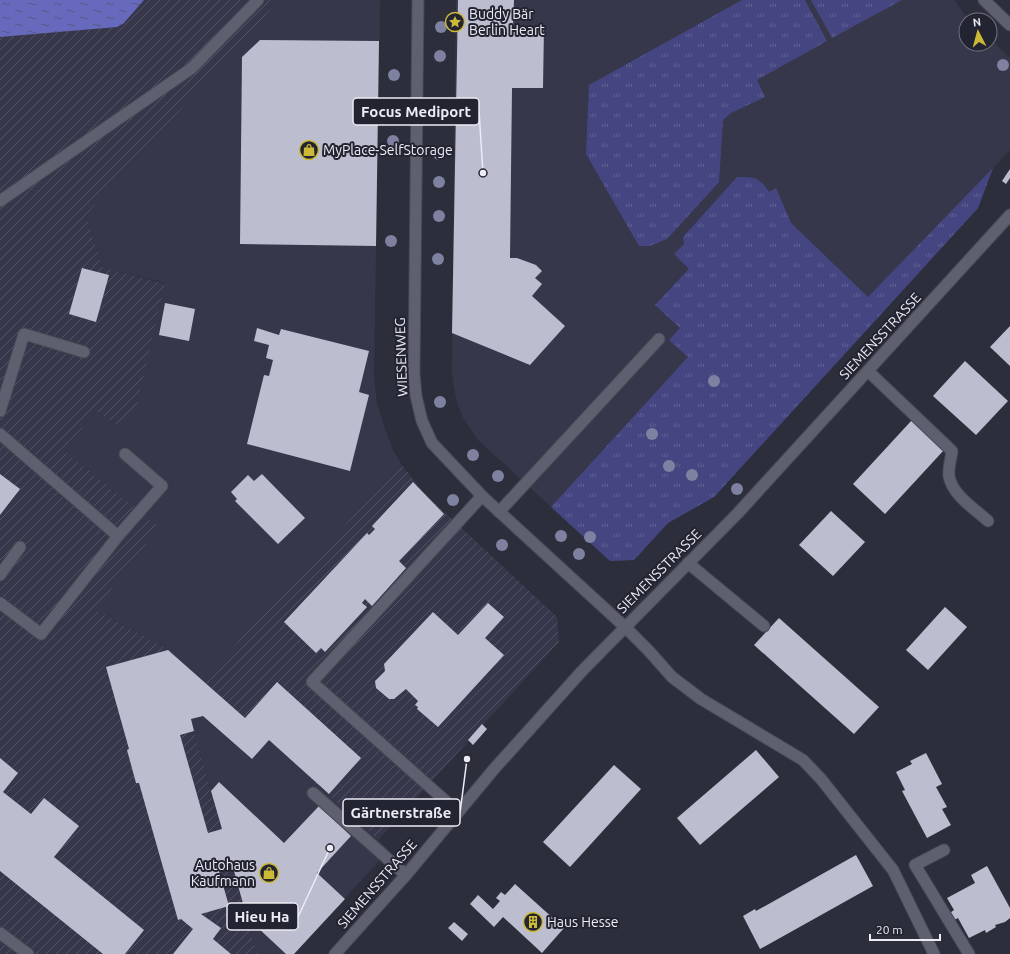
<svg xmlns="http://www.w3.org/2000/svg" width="1010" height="954" viewBox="0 0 1010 954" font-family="Ubuntu,sans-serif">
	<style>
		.built { fill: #36374a }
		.industrial { fill: url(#industrial-furrows) }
		.grass { fill: url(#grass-tufts) }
		.water { fill: url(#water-ripples) }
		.building { fill: #bcbecf }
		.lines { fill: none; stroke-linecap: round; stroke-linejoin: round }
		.service-casing { stroke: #484955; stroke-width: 13 }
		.minor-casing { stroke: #484955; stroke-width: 13 }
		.tertiary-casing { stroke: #484955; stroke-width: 13 }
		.service { stroke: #5e606f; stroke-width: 11 }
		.minor { stroke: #5e606f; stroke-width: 11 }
		.tertiary { stroke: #5e606f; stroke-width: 11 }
		.tree { fill: #7e81a0 }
		.labels { text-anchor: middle; stroke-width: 4; stroke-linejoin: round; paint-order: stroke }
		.poi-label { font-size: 14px; fill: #ebecf5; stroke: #232431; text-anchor: start }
		.street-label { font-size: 14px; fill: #ebecf5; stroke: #232431 }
		.leader { fill: none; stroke: #ebecf5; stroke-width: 1.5 }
		.callout-dot { fill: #ebecf5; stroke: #232431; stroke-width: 1.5 }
		.callout { fill: #232431; stroke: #ebecf5; stroke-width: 1.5 }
		.callout-label { font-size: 15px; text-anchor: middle; font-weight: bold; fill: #ebecf5 }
	</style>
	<defs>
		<pattern id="industrial-furrows" width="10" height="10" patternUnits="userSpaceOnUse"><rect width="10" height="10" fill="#36374a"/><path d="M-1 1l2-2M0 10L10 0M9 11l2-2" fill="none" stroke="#535465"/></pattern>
		<pattern id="grass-tufts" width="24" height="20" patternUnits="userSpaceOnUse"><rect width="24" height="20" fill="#454681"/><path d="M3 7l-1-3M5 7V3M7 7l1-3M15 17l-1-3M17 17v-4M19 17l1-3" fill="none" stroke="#606193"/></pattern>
		<pattern id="water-ripples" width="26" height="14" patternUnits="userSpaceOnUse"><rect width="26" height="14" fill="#6769bd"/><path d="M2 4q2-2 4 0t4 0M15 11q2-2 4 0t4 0" fill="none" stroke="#565884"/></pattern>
	</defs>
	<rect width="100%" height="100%" fill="#2d2e3c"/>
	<g class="built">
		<path d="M279,0h101l-6,376 3,27 8,26 8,21 8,14 -198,216 186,170 -95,104h-37l-86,-303 -76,-41 -30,-158 30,-42 70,-127 -63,-16 -16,-52z"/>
		<path d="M456,0h498l15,20h-3v24h24v-5l20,19v92l-17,18 -15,40 -264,289 -46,26 -34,37 -24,1 -132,-121 -15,-22 -7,-19 -4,-26z"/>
	</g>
	<g class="industrial">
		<path d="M144,0h135l-193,215 16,52 63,17 -29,124 -19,16 -22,-14 -30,42 94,75 -64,83 76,41 86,303h-257v-917l117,-10 6,-3z"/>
		<path d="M401,464l22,28 134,125 2,25 -181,198 -175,-160z"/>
	</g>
	<g class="grass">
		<path d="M742,0h63l22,41 -70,39 8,17 -34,16 -8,7 -4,62 -52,57 -17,7h-11l-53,-92 3,-69z"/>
		<path d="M811,0h91l-70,38z"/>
		<path d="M993,168l-15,40 -264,289 -46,26 -34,37 -24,1 -59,-54 137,-150 -19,-17 11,-12 -25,-23 34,-36 -15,-15 10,-10 -1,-7 54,-60c18,0 22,0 32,15l7,-4 15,35 77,74z"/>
	</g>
	<path class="water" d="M0,0h144l-21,24 -6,3 -117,10z"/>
	<g class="building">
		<path d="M458,0h56l-1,27h31l-1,61h-31l-2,170h7l19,7 6,6 -7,7 7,6 -10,12 33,30 -35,39 -78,-32z"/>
		<path d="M260,40l119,1 -3,205 -136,-2 2,-187z"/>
		<path d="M1010,169v9l-4,6 -4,-3z"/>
		<path d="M82,268l27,7 -13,47 -27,-8z"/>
		<path d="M165,303l30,6 -6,32 -30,-6z"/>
		<path d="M1010,326v40l-20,-19z"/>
		<path d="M257,328l22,7 2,-6 88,22 -10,41 10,3 -19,76 -103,-27 17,-69 5,1 4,-16 -7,-2 3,-13 -15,-4z"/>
		<path d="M965,361l43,40 -32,34 -43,-39z"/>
		<path d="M912,420l32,30 -59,64 -32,-30z"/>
		<path d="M0,474l20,15 -20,26z"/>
		<path d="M262,474l43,44 -27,26 -43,-43 2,-2 -6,-7 17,-17 6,6z"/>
		<path d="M413,482l31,32 -45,47 7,7 -34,38 -7,-7 -3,4 5,4 -42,45 -4,-4 -5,5 -32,-31 83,-89 2,2 6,-6 -3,-3z"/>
		<path d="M831,511l34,31 -32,34 -34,-31z"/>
		<path d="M488,603l16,14 -19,21 19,17 -66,72 -21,-18 1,-2 -3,-2 3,-4 -12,-12 -12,10h-5l-13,-11 -1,-7 10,-10 -1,-7 49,-52 25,23z"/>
		<path d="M945,607l22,20 -39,43 -22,-20z"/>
		<path d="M779,618l100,89 -25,27 -100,-89z"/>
		<path d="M168,650l77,68 32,-36 84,76 -32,36 -60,-54 -17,19 -49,-43 -12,3 3,12 -14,4 28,98 14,-4 -11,-38 8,-9 65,61 35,-37 32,30 -34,37 28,26 -51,55h-8l-29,-27 -7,2 -19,-69 -14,4 12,42 -28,8 20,14 -8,11 18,15h-58l20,-25 -12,-10 -3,1 -39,-137h-3l-9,-33 2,-1 -23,-82z"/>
		<path d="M482,724l5,5 -14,16 -5,-5z"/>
		<path d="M756,750l23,27 -79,68 -23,-27z"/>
		<path d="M926,753l16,31 -6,3 11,20 -5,2 9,16 -24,13 -25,-47 3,-1 -9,-18 16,-8 -2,-3z"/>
		<path d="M0,758l18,15 -15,19 28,22 13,-16 35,28 -25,31 90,73 -19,24h-22l-103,-83z"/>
		<path d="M614,765l27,24 -71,78 -27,-25z"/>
		<path d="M856,855l17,31 -113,63 -17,-33 12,-7 1,2z"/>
		<path d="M987,866l23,42v10l-5,4 -10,3 1,2 -10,6 -1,-3 -16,8 -11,-20 -4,2 -4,-7 4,-3 -7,-12 28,-15 -4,-8z"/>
		<path d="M515,884l49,44 -22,25 -39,-36 -9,10 -24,-23 8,-9 15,14 7,-8 -4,-3 5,-6 4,3z"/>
		<path d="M454,922l14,12 -6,7 -14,-13z"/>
	</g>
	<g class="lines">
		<g class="service-casing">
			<g id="service">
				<path d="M0,201l192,-133 66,-68"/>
				<path d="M868,371l84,80c-1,8 -4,17 -3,25 3,19 26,33 39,45"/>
				<path d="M0,411l24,-77 60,18"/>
				<path d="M0,434l118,102 -77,98 -41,-31"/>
				<path d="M499,512l160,-173"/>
				<path d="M118,536l44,-50 -37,-32"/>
				<path d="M688,563l76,63"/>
				<path d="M0,575l20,-28"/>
				<path d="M625,627l24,24 23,26 29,22 102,61 18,19 72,91 41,84"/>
				<path d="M313,793l93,82"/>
				<path d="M458,812l-146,-130 170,-186"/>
				<path d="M944,850l-29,15 54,89"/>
				<path d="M0,933l28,21"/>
			</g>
		</g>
		<g class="minor-casing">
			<g id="minor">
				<path d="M418,0l-4,373 2,23 6,25 10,22 50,53 143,131"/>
				<path d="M984,0l26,25"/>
			</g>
		</g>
		<g class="tertiary-casing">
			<path id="tertiary" d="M335,954l71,-79 88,-106 88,-98 156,-158 272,-298"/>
		</g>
		<use href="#service" class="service"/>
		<use href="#minor" class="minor"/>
		<use href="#tertiary" class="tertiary"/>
	</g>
	<g class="tree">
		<circle cx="441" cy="27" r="6"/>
		<circle cx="440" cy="56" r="6"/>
		<circle cx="1003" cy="65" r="6"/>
		<circle cx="394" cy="75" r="6"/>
		<circle cx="393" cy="141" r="6"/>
		<circle cx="439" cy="154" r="6"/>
		<circle cx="439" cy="182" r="6"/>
		<circle cx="439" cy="216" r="6"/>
		<circle cx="391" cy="241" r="6"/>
		<circle cx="438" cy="259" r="6"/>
		<circle cx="714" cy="381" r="6"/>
		<circle cx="440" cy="402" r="6"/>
		<circle cx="652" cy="434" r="6"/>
		<circle cx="473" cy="455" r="6"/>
		<circle cx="669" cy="466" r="6"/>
		<circle cx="692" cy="475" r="6"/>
		<circle cx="498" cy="476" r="6"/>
		<circle cx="737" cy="489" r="6"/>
		<circle cx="453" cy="500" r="6"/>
		<circle cx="561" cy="536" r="6"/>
		<circle cx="590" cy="537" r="6"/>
		<circle cx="502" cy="545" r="6"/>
		<circle cx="579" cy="554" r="6"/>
	</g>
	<defs>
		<g id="sight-ring" transform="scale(1)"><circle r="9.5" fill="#232431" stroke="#ccb938" stroke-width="1.5"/><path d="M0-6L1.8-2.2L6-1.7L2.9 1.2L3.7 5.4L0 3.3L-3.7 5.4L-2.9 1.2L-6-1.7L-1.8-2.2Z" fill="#ccb938"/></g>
		<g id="shop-ring" transform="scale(1)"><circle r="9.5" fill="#232431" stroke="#ccb938" stroke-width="1.5"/><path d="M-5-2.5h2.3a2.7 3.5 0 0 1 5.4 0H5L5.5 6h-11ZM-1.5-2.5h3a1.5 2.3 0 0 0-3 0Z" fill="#ccb938"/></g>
		<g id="building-ring" transform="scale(1)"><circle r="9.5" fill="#232431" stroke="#ccb938" stroke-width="1.5"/><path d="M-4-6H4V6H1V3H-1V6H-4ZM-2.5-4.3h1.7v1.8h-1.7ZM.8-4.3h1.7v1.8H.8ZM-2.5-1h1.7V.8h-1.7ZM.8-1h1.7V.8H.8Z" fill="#ccb938"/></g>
	</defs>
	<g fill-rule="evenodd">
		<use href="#sight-ring" x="455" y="22"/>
		<use href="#shop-ring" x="309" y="150"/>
		<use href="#shop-ring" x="269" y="873"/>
		<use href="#building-ring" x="533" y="922"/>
	</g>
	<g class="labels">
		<g class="poi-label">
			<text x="469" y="19">Buddy Bär<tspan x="469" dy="16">Berlin Heart</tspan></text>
			<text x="323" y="155">MyPlace-SelfStorage</text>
			<text x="255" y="870" text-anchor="end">Autohaus<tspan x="255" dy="16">Kaufmann</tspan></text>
			<text x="547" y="927">Haus Hesse</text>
		</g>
		<g class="street-label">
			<text transform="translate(880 336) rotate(-47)" y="5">SIEMENSSTRASSE</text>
			<text transform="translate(401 357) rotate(-92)" y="5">WIESENWEG</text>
			<text transform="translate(659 571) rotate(-45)" y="5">SIEMENSSTRASSE</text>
			<text transform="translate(377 884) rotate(-49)" y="5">SIEMENSSTRASSE</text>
		</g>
	</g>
	<path class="leader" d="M483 173L479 111M467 759L460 813M330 848L298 917"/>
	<g class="callout-dot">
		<circle cx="483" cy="173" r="4"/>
		<circle cx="467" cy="759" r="4"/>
		<circle cx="330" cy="848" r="4"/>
	</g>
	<g class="callout">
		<rect x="353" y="98" width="126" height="27" rx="4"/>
		<rect x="343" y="799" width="117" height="27" rx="4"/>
		<rect x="227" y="903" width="71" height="27" rx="4"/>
	</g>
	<g class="callout-label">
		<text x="416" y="117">Focus Mediport</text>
		<text x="401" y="818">Gärtnerstraße</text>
		<text x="262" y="922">Hieu Ha</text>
	</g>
	<g transform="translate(978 32) rotate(354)"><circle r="19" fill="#232431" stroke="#73747f"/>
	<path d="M0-3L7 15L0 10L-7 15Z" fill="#ccb938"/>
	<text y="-6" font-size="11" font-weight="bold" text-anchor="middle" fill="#ebecf5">N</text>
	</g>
	<path d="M870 934v6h70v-6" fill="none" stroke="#ebecf5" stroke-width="2"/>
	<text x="876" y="934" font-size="12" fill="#ebecf5" stroke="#232431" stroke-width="3" paint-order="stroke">20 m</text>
</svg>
